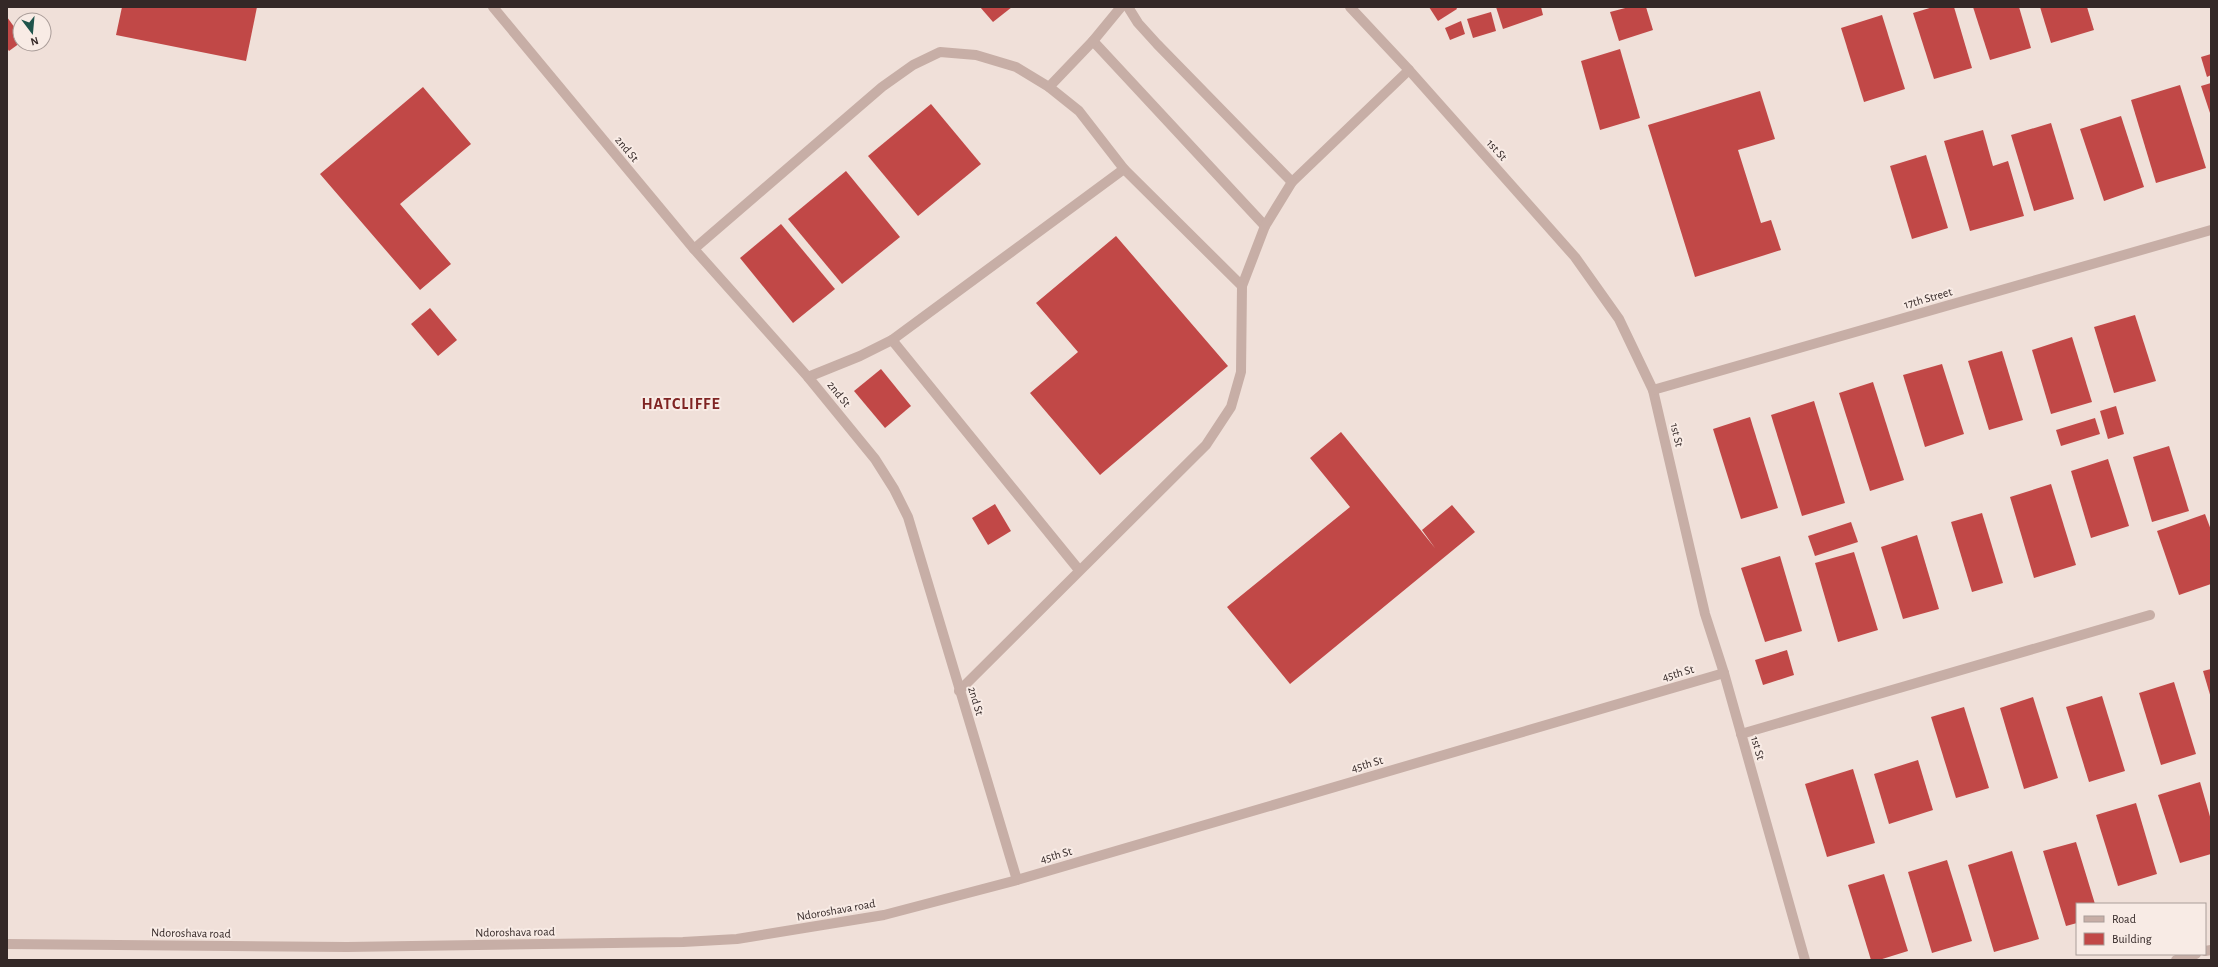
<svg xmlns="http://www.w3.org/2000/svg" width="2218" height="967" viewBox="0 0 2218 967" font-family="'Alegreya Sans',sans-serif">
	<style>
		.building { fill: #c14847 }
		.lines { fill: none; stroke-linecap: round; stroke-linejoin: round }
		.lane { stroke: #c7aea6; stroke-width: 10 }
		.street { stroke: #c7aea6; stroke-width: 10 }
		.labels { text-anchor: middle; stroke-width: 4; stroke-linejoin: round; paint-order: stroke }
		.street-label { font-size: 12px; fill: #342827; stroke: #f8ebe5 }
		.district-label { font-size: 16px; font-weight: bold; letter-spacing: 1px; fill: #7f2423; stroke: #f8ebe5 }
	</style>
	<rect width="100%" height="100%" fill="#f0e0d9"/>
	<g class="building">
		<path d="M122,7h135l-11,54 -130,-26z"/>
		<path d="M980,7h32l-19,15z"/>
		<path d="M1429,7h27l1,2 -19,12z"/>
		<path d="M1496,7h45l2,8 -40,14z"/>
		<path d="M1629,7h17l7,23 -34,11 -9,-29z"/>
		<path d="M1933,7h21l18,61 -38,11 -21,-66z"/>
		<path d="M1973,7h46l12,41 -41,12z"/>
		<path d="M2040,7h47l7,23 -43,13z"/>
		<path d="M1491,12l5,19 -23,7 -6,-19z"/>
		<path d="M1882,15l23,74 -41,13 -23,-74z"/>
		<path d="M7,17l13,18v8l-11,8 -2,-3z"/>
		<path d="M1461,21l4,13 -15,6 -5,-12z"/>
		<path d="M1620,49l20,69 -40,12 -19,-69z"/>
		<path d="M2211,54v21l-4,2 -6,-20z"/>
		<path d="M2211,83v33l-10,-30z"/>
		<path d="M2180,85l26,83 -50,15 -25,-83z"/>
		<path d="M423,87l48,57 -71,60 51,60 -31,26 -100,-116z"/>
		<path d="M1760,91l15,48 -37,11 23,73 10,-3 10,30 -86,27 -47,-152z"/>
		<path d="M931,104l50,60 -63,52 -50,-60z"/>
		<path d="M2121,116l23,71 -40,14 -24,-72z"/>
		<path d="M2051,123l23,76 -40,12 -23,-76z"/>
		<path d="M1983,130l10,36 15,-5 16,55 -54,15 -26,-90z"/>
		<path d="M1926,155l22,73 -36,11 -22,-73z"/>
		<path d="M846,171l54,66 -58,47 -54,-65z"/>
		<path d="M781,224l54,65 -42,34 -53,-65z"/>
		<path d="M1116,236l112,130 -128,109 -70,-82 48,-41 -42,-49z"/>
		<path d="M430,308l27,32 -19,16 -27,-32z"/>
		<path d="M2135,315l21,66 -42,12 -20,-66z"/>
		<path d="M2072,337l20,65 -41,12 -19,-64z"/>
		<path d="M2002,351l21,69 -34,10 -21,-69z"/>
		<path d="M1942,364l22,70 -39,13 -22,-72z"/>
		<path d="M881,369l30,37 -26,22 -31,-37z"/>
		<path d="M1873,382l31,98 -34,11 -31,-98z"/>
		<path d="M1814,401l31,102 -43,13 -31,-101z"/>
		<path d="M2116,406l8,28 -16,5 -8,-28z"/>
		<path d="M1750,417l28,91 -37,11 -28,-90z"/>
		<path d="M2095,418l5,16 -39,12 -5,-16z"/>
		<path d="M1341,432l94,116 -13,-18 30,-25 23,27 -185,152 -63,-77 123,-100 -40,-49z"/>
		<path d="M2169,446l20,65 -37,11 -19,-65z"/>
		<path d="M2108,459l21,67 -38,12 -20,-67z"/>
		<path d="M2051,484l25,81 -42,13 -24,-81z"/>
		<path d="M995,504l16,27 -23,14 -16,-27z"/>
		<path d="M1982,513l21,70 -31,9 -21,-70z"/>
		<path d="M2205,514l6,16v54l-32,11 -22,-64z"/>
		<path d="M1851,522l7,20 -43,14 -7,-20z"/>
		<path d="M1917,535l22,74 -36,10 -22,-72z"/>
		<path d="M1854,552l24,78 -40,12 -23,-79z"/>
		<path d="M1780,556l22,75 -37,11 -24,-74z"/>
		<path d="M1787,650l7,25 -31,10 -8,-25z"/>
		<path d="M2211,669v29l-8,-27z"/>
		<path d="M2174,682l22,72 -35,11 -22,-72z"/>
		<path d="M2102,696l23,75 -36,11 -23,-75z"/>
		<path d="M2033,697l25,81 -34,11 -24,-81z"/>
		<path d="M1964,707l25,81 -33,10 -25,-81z"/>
		<path d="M1918,760l15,50 -44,14 -15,-50z"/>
		<path d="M1853,769l22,74 -48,14 -22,-73z"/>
		<path d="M2200,782l11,38v34l-31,9 -22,-68z"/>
		<path d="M2136,803l21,71 -39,12 -22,-71z"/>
		<path d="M2076,842l19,62h-18v19l-11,3 -23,-75z"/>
		<path d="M2012,851l27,88 -45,13 -26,-87z"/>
		<path d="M1947,860l25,81 -40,12 -24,-81z"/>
		<path d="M1884,874l24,77 -29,9h-8l-23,-75z"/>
	</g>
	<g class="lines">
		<g class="lane">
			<path d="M1128,7l10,16 19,21 135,138 117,-112"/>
			<path d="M1093,41l172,185"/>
			<path d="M1049,87l30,24 45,58 118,117 23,-60 27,-44"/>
			<path d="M694,249l188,-162 31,-22 27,-13 36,3 40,12 33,20 44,-46 28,-34"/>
			<path d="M892,340l232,-171"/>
			<path d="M808,377l52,-21 32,-16 187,230"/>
			<path d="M959,691l247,-246 25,-38 10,-35 1,-86"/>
		</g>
		<g class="street">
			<path d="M493,7l201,242 114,128 67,82 19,30 14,28 109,363"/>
			<path d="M1350,7l59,63 166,187 44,62 34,71 52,224 19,59 81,287"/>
			<path d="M1653,390l558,-160"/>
			<path d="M1741,734l409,-119"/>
			<path d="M7,944l340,3 336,-5 54,-3 147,-24 133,-35 707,-207"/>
			<path d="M2205,951l6,-1"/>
			<path d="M2176,960l20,-6"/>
		</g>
	</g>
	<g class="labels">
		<g class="street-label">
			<text transform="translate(627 149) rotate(50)" y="4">2nd St</text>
			<text transform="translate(1497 150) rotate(48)" y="4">1st St</text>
			<text transform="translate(1928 298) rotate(-16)" y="4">17th Street</text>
			<text transform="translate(839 394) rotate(51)" y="4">2nd St</text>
			<text transform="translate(1677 435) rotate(77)" y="4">1st St</text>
			<text transform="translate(1678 673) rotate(-16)" y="4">45th St</text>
			<text transform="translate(976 701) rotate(73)" y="4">2nd St</text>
			<text transform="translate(1758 748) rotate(74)" y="4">1st St</text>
			<text transform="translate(1367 764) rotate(-16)" y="4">45th St</text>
			<text transform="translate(1056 855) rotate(-16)" y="4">45th St</text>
			<text transform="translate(836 910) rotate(-10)" y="4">Ndoroshava road</text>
			<text transform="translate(515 932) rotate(-1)" y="4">Ndoroshava road</text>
			<text transform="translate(191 933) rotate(1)" y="4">Ndoroshava road</text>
		</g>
		<g class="district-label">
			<text x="681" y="409">HATCLIFFE</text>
		</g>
	</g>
	<rect width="2218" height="967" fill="none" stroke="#342827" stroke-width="16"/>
	<rect x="2076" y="903" width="130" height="52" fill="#f8ebe5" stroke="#aa9d99"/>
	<rect x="2084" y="916" width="20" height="6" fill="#c7aea6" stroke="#aa9d99"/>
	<text x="2112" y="923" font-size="12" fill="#342827">Road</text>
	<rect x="2084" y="933" width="20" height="12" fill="#c14847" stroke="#aa9d99"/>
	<text x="2112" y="943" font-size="12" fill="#342827">Building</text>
	<g transform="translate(32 32) rotate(164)"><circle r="19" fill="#f8ebe5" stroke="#aa9d99"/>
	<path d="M0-3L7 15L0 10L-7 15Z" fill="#1e534b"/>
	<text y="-6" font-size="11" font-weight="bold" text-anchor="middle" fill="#342827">N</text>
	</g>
</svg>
